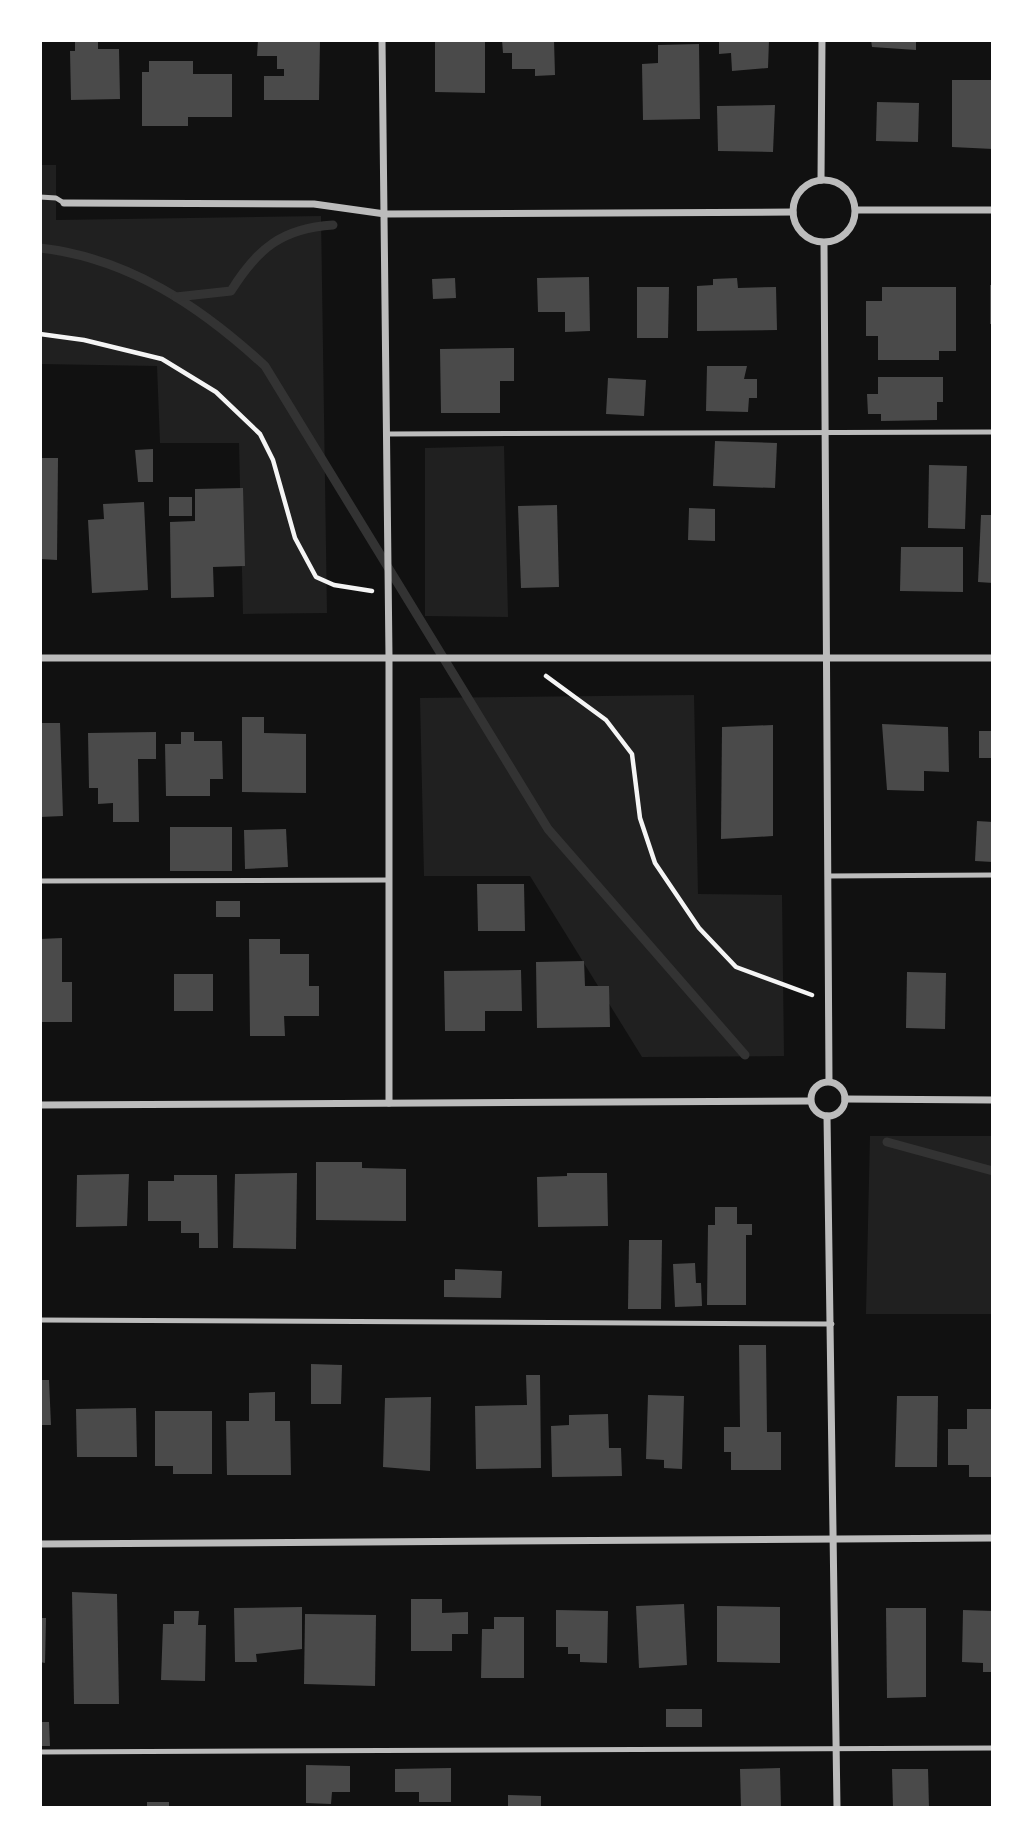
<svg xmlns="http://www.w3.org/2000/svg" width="1033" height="1848" viewBox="0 0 1033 1848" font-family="Helvetica,sans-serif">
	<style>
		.green { fill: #202020 }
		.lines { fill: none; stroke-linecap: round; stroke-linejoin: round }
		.stream { stroke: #333; stroke-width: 9 }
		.building { fill: #4a4a4a }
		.path { stroke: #f5f5f5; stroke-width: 4.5 }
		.service { stroke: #bcbcbc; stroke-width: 5 }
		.minor { stroke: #bcbcbc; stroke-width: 7 }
	</style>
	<rect width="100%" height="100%" fill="#111"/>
	<g class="green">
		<path d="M40,165h16v55l265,-4 6,397 -84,1 -4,-171h-79l-3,-77 -117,-2z"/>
		<path d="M504,446l4,171 -83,-1v-168z"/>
		<path d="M694,695l4,199 84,1 2,161 -142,1 -112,-181h-106l-4,-178z"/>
		<path d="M870,1136h123v178h-127z"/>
	</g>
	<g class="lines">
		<g class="stream">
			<path d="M40,248c89,10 161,59 225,118l283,463 197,226"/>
			<path d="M176,297l55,-6c26,-42 51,-63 102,-66"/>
			<path d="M887,1142l106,29"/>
		</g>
	</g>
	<g class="building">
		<path d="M75,40h23v9h21l1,50 -49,1 -1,-49h5z"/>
		<path d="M258,40h62l-1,60h-55v-24h20v-7h-7v-13h-20z"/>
		<path d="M435,40h50v53l-50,-1z"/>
		<path d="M502,40h52l1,35 -20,1v-7h-23v-16h-9z"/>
		<path d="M719,40h50l-1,28 -36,3 -1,-18 -12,1z"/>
		<path d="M871,40h45v10l-44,-3z"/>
		<path d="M699,44l1,75 -57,1 -1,-56 16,-1v-18z"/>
		<path d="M149,61h44v13h39v43h-44v9h-46v-54h7z"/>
		<path d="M952,80h41v69l-41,-2z"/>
		<path d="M877,102l42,1 -1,39 -42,-1z"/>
		<path d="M775,105l-2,47 -55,-1 -1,-45z"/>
		<path d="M589,277l1,54 -25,1v-20h-27l-1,-34z"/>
		<path d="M455,278l1,20 -23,1 -1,-20z"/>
		<path d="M737,278l1,10 38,-1 1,43 -80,1v-45l16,-1v-6z"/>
		<rect x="990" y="285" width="3" height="39"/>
		<path d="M637,287h32l-1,51h-31z"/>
		<path d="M882,287h74v64h-17v9h-61v-24h-12v-35h16z"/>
		<path d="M514,348v33h-14v32h-59l-1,-64z"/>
		<path d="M707,366h40l-3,13h13v19h-8l-1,14 -42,-1z"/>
		<path d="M878,377h65v25h-6v18l-56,1v-7h-13l-1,-20h11z"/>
		<path d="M608,378l38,2 -2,36 -38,-2z"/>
		<path d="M715,441l62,2 -2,45 -62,-2z"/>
		<path d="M153,449v33h-15l-3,-32z"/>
		<path d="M40,458h18l-1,102 -17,-1z"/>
		<path d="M929,465l38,1 -2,63 -37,-1z"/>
		<path d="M243,488l2,78 -32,1 1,30 -43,1 -1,-76 25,-1v-32z"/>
		<rect x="169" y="497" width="23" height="19"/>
		<path d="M144,502l4,88 -56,3 -4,-73 16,-1 -1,-15z"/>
		<path d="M557,505l2,82 -38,1 -3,-82z"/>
		<path d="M689,508l26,1v32l-27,-1z"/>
		<path d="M981,515h12v68l-15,-1z"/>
		<path d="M901,547h62v45l-63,-1z"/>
		<path d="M242,717h22v16l42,1v59l-64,-1z"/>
		<path d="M40,723h20l3,93 -23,1z"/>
		<path d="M882,724l66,3 1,45 -25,-1v20l-37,-1z"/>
		<path d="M773,725v111l-52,3 1,-112z"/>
		<rect x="979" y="731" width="14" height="27"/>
		<path d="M156,732v27h-18l1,63h-26v-19l-15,1v-16h-9l-1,-55z"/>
		<path d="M181,732h13v9h28l1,38h-13v17h-44l-1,-52h16z"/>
		<path d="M977,821l16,1v40l-18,-1z"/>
		<rect x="170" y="827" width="62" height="44"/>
		<path d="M286,829l2,38 -43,2 -1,-39z"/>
		<path d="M477,884h47l1,47h-47z"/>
		<rect x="216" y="901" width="24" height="16"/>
		<path d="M62,938v44h10v40h-32v-83z"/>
		<path d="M249,939h31v15h29v32h10v30h-35l1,20h-35z"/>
		<path d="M584,961l1,25h24l1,41 -73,1 -1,-66z"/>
		<path d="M521,970l1,41h-37v20h-40l-1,-60z"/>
		<path d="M907,972l39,1 -1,56 -39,-1z"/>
		<rect x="174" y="974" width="39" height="37"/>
		<path d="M316,1162h46v6l44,1v52l-90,-1z"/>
		<path d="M297,1173l-1,76 -63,-1 2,-74z"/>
		<path d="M567,1173h40l1,53 -70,1 -1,-50 30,-1z"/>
		<path d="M129,1174l-2,52 -51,1 1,-52z"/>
		<path d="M174,1175h43l1,73h-19v-15h-18v-12h-33v-40h26z"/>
		<path d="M715,1207h22v17h15v11h-6v70h-39l1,-80h7z"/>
		<path d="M629,1240h33l-1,69h-33z"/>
		<path d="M695,1263l1,20h5l1,23 -27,1 -2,-43z"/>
		<path d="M455,1269l47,2 -1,27 -57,-1v-17h11z"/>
		<path d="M739,1345h27l1,87h14v38h-50v-18h-7v-25h16z"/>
		<path d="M311,1364l31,1 -1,39h-30z"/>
		<path d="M526,1375h14l1,93 -65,1 -1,-63 52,-1z"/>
		<path d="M40,1380h9l2,45h-11z"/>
		<path d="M275,1392v29h15l1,54h-64l-1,-54h23v-28z"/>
		<path d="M648,1395l36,1 -2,73 -18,-1v-8l-18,-1z"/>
		<path d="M897,1396h41l-1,71h-42z"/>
		<path d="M431,1397l-1,74 -47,-4 2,-69z"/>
		<path d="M136,1408l1,49h-60l-1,-48z"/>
		<path d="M967,1409h26v68h-24v-12h-21v-36h19z"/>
		<path d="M155,1411h57v63h-39v-8h-18z"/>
		<path d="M608,1414l1,34h12l1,28 -70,1 -1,-51 18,-1v-10z"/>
		<path d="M72,1592l45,2 2,110h-45z"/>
		<path d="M411,1599h31v14l26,-1v22h-16v17h-41z"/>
		<path d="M684,1604l3,61 -48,3 -3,-62z"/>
		<path d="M717,1606l63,1v56l-63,-1z"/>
		<path d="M302,1607v42l-46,5 1,8h-22l-1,-54z"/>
		<path d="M886,1608h40v89l-39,1z"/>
		<path d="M556,1610l52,1 -1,52 -27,-1v-8h-12v-7h-12z"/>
		<path d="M963,1610l30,1v61h-10v-9l-21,-1z"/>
		<path d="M174,1611h25l-1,14h8l-1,56 -44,-1 2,-56h11z"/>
		<path d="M305,1614l71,1 -1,71 -71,-2z"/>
		<path d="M494,1617h30v61h-43l1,-49h12z"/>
		<path d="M40,1618h6l-1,45 -5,-1z"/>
		<rect x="666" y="1709" width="36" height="18"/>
		<path d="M40,1722h9l1,24h-10z"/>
		<path d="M306,1765l44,1v26h-18l-1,12 -25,-1z"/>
		<path d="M451,1768v34h-32v-10h-24v-23z"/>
		<path d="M780,1768l1,40h-40l-1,-39z"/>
		<path d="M892,1769h36l1,39h-36z"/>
		<path d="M508,1795l33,1v12h-33z"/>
		<rect x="147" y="1802" width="22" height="6"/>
	</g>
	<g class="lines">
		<g class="path">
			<path d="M40,334l44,6 78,19 54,33 44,42 13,26 22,78 21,39 18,8 38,6"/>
			<path d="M546,676l60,44 26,34 8,64 15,45 44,65 37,39 76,28"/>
		</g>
		<g class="service">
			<path d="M40,197l16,1 8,5"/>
			<path d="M387,434l606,-2"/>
			<path d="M828,876l165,-1"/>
			<path d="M40,881l349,-1"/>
			<path d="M40,1320l792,4"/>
			<path d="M40,1752l953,-4"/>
		</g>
		<g class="minor">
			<path d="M382,40l7,616v447"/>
			<circle cx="824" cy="211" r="31"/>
			<path d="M821,180l1,-140"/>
			<path d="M64,203l250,1 71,10 408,-2"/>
			<path d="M856,210h137"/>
			<path d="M824,243l5,838"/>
			<path d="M40,658h953"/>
			<circle cx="828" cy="1099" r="17"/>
			<path d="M845,1099l148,1"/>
			<path d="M40,1105l770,-4"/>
			<path d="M827,1116l10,692"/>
			<path d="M40,1544l953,-6"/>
		</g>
	</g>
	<rect width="1033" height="1848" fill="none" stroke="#ffffff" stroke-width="84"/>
</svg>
